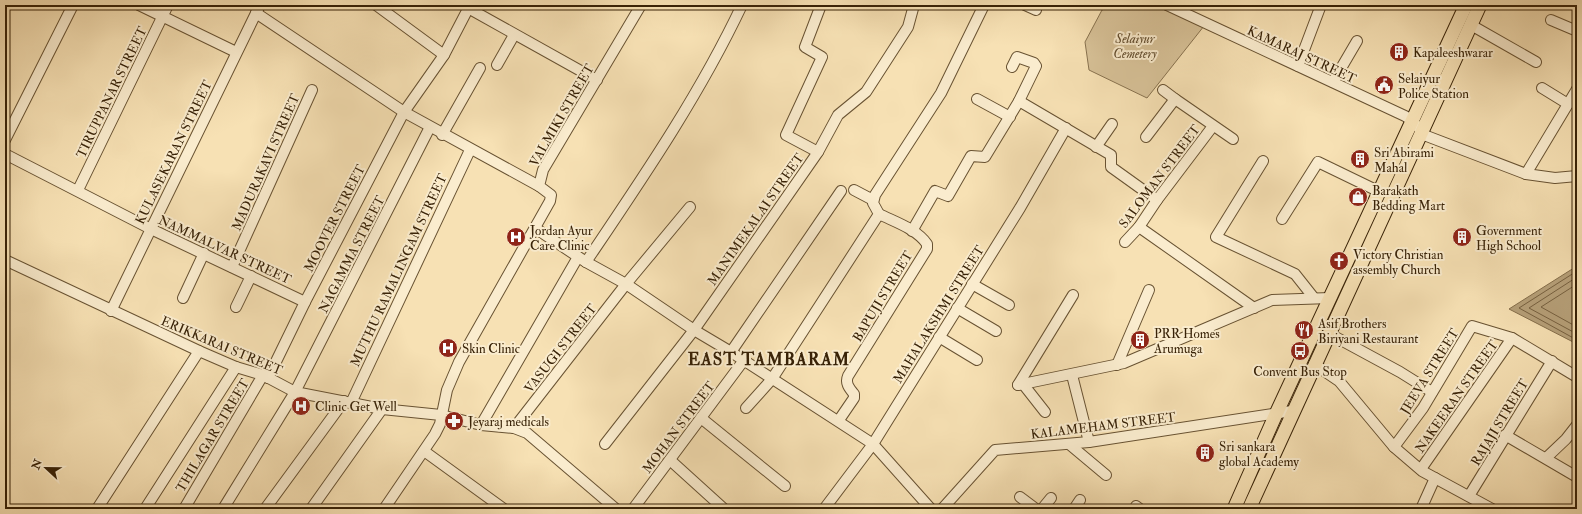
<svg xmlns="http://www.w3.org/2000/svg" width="1582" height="514" viewBox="0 0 1582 514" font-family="'IM FELL Double Pica',serif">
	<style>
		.green { fill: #d7c197; stroke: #88724f }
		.water { fill: #b6a079; stroke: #846e4b }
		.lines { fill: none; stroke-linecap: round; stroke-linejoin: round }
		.shore { stroke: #776140; stroke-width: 1 }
		.minor-casing { stroke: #685232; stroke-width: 12 }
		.major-casing { stroke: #382207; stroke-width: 15 }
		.minor { stroke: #faecce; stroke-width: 10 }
		.major { stroke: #f7e1b4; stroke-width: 13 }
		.labels { text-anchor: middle; stroke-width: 4; stroke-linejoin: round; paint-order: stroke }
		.park-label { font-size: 13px; font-style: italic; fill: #604a2b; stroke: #faecce }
		.poi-label { font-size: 13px; fill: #382207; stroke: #faecce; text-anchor: start }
		.street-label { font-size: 13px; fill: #382207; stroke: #faecce }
		.district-label { font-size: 17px; font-weight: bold; letter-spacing: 1px; fill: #382207; stroke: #faecce }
	</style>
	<rect width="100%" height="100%" fill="#f7e1b4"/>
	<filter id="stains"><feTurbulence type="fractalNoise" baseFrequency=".005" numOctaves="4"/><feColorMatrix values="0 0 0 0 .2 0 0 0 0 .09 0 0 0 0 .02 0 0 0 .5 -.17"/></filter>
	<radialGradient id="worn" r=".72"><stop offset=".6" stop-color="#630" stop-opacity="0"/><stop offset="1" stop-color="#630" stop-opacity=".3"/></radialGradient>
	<path class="green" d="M1112,5h48l44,21 -57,72 -58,-28 -4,-28 17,-32z"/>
	<path class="water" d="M1577,266v78l-68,-35z"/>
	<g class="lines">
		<g class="shore">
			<path d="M1577,271l-58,37 58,32"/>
			<path d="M1577,277l-48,31 48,26"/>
			<path d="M1577,284l-36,23 36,20"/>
		</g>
		<g class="minor-casing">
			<g id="minor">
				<path d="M139,5l97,47"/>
				<path d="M1025,5l11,5"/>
				<path d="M1167,5l238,111 8,5 11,14 102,39 29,4 22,-2"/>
				<path d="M468,8l129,72"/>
				<path d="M256,13l148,99 135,74"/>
				<path d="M1551,20l26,11"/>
				<path d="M1471,25l65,37"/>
				<path d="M444,55l26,-50"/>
				<path d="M497,65l17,-30"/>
				<path d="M1298,66l23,-61"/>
				<path d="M1333,82l24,-41"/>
				<path d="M1542,88l26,16"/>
				<path d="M1163,90l12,9"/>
				<path d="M977,99l33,18"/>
				<path d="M1019,101l92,54v12l46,33"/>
				<path d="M442,135l38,-67"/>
				<path d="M1146,137l29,-38 58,40"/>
				<path d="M5,140l68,-135"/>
				<path d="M1096,147l16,-23"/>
				<path d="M818,152l-32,-17 36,-78 -17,-10 16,-42"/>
				<path d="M5,154l146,75 154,73"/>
				<path d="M1263,161l-47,76 79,37 19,24"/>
				<path d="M1526,174l51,-85"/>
				<path d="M78,190l90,-185"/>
				<path d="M854,190l19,10"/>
				<path d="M1282,219l36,-57 62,30"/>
				<path d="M1139,227l115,81"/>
				<path d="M535,228l51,34 40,22 68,46 37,22 142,92 58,65"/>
				<path d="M912,231l23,-40 13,5 23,-40 14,1 34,-56 17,-35 -2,-3 -17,-6 -5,10"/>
				<path d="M1125,242l14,-15 18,-27 56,-74"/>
				<path d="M5,260l194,91 37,16 27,8 32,17 87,17 59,6 40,10 33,3 13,5 89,76"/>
				<path d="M586,262c56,-83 113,-166 156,-257"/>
				<path d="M232,267l80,-177"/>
				<path d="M972,284l37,21"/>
				<path d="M183,298l21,-45"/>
				<path d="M236,307l15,-31"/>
				<path d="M957,308l39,23"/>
				<path d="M111,311l149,-306"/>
				<path d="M1328,333l72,39 32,20"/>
				<path d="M939,337l38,23"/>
				<path d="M731,352l110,-161"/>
				<path d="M1314,364l25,17 55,66 28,24 70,38"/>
				<path d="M1117,365l32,-75"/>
				<path d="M1072,375l17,67"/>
				<path d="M268,378l37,-76 99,-190 40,-57 -68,-50"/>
				<path d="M1023,384l22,28"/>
				<path d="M1018,385l106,-22 148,-63 58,-2"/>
				<path d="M1018,385l55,-90"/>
				<path d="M351,403l119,-253"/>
				<path d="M746,408l26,-29 107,-165 -6,-11 2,-8 66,-102 43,-88"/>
				<path d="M701,418l84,68"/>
				<path d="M839,420l15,-22v-4c-5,-6 -9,-11 -6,-18l79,-127v-5c-10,-15 -32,-22 -48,-30"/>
				<path d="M481,425l97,-168"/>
				<path d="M514,428l112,-144 64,-77"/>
				<path d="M1505,435l72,42"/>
				<path d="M605,444l89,-114 124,-178 20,-37 28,-23 42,-65 6,-22"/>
				<path d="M1069,444l37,31"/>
				<path d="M1394,447l29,-39 49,-82 40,12 65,39"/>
				<path d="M424,451l80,58"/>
				<path d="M1546,458l20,-19 11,-14"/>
				<path d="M670,460l54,49"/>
				<path d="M1421,469l91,-131"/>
				<path d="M1469,496l83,-135"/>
				<path d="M1020,497l16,12"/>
				<path d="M1136,506l4,3"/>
				<path d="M97,509l102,-158"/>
				<path d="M145,509l91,-142"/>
				<path d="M184,509l79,-134"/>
				<path d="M223,509l72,-117 135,-265"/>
				<path d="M265,509l79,-108"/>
				<path d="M311,509l71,-100"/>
				<path d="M384,509l51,-75 5,-10 7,-34 12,-28 91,-161 1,-6 -12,-9 4,-16 98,-165"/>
				<path d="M633,509l111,-149"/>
				<path d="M824,509l49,-65 147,-236 46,-80"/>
				<path d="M942,509l53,-59 94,-8 203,-31"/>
				<path d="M1042,509l9,-11"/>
				<path d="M1074,509l6,-9"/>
				<path d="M1421,509l14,-31"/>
			</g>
		</g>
		<g class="major-casing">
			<g id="major">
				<path d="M1234,509l42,-95 190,-409"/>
				<path d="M1249,509l231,-504"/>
			</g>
		</g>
		<use href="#minor" class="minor"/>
		<use href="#major" class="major"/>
	</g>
	<defs>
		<g id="building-disc" transform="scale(1)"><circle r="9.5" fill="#8f2418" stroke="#faecce"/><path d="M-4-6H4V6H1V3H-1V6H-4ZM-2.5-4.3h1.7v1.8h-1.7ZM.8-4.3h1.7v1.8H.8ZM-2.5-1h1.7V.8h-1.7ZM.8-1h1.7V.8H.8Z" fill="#fff"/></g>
		<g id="civic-disc" transform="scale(1)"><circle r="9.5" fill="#8f2418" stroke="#faecce"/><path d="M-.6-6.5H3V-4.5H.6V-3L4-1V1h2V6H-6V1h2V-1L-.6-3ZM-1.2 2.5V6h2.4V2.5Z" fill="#fff"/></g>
		<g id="shop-disc" transform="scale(1)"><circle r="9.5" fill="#8f2418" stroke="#faecce"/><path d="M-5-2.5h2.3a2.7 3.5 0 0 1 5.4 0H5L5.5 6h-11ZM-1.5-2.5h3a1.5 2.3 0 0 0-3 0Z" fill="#fff"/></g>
		<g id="hospital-disc" transform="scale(1)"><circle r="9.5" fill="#8f2418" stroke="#faecce"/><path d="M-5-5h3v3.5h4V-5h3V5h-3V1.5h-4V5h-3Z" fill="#fff"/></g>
		<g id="church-disc" transform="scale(1)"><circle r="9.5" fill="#8f2418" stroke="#faecce"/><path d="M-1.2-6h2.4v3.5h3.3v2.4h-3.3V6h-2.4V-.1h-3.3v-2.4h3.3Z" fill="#fff"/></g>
		<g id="restaurant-disc" transform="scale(1)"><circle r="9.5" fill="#8f2418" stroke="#faecce"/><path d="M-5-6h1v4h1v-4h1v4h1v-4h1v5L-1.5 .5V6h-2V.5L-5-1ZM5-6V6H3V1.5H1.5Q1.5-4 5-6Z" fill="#fff"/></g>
		<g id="bus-disc" transform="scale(1)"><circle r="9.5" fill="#8f2418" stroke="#faecce"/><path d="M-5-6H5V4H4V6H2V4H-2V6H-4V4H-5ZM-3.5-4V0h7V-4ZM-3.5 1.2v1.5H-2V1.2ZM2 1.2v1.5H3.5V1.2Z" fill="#fff"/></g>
		<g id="pharmacy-disc" transform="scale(1)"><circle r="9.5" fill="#8f2418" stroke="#faecce"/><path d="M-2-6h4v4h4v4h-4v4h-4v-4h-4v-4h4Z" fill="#fff"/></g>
	</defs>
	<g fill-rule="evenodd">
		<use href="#building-disc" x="1399" y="52"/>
		<use href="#civic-disc" x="1384" y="85"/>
		<use href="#building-disc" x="1360" y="159"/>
		<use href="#shop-disc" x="1358" y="197"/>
		<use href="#hospital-disc" x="516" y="237"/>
		<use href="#building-disc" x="1462" y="237"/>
		<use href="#church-disc" x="1339" y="261"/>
		<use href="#restaurant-disc" x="1304" y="330"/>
		<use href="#building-disc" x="1140" y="340"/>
		<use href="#hospital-disc" x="448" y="348"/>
		<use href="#bus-disc" x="1300" y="351"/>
		<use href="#hospital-disc" x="301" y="406"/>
		<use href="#pharmacy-disc" x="454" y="421"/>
		<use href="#building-disc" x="1205" y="453"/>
	</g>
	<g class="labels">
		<g class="park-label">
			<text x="1135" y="43">Selaiyur<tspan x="1135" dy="15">Cemetery</tspan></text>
		</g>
		<g class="poi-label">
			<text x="1413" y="57">Kapaleeshwarar</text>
			<text x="1398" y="83">Selaiyur<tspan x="1398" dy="15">Police Station</tspan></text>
			<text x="1374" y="157">Sri Abirami<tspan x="1374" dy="15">Mahal</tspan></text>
			<text x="1372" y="195">Barakath<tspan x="1372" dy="15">Bedding Mart</tspan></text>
			<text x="530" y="235">Jordan Ayur<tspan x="530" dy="15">Care Clinic</tspan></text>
			<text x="1476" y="235">Government<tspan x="1476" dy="15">High School</tspan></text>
			<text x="1353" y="259">Victory Christian<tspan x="1353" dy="15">assembly Church</tspan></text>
			<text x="1318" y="328">Asif Brothers<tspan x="1318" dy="15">Biriyani Restaurant</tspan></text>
			<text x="1154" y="338">PRR Homes<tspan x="1154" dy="15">Arumuga</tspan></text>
			<text x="462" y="353">Skin Clinic</text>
			<text x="1300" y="376" text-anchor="middle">Convent Bus Stop</text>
			<text x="315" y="411">Clinic Get Well</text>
			<text x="468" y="426">Jeyaraj medicals</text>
			<text x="1219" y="451">Sri sankara<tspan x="1219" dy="15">global Academy</tspan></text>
		</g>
		<g class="street-label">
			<text transform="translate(1302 54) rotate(25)" y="5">KAMARAJ STREET</text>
			<text transform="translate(111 92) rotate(-64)" y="5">TIRUPPANAR STREET</text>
			<text transform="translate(561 115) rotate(-60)" y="5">VALMIKI STREET</text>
			<text transform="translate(173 152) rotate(-64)" y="5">KULASEKARAN STREET</text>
			<text transform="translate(265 162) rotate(-66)" y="5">MADURAKAVI STREET</text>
			<text transform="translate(1159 176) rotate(-53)" y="5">SALOMAN STREET</text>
			<text transform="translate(334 218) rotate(-63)" y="5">MOOVER STREET</text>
			<text transform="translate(755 219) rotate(-55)" y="5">MANIMEKALAI STREET</text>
			<text transform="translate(225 249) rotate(25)" y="5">NAMMALVAR STREET</text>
			<text transform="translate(351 254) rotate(-63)" y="5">NAGAMMA STREET</text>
			<text transform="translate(398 270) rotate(-65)" y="5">MUTHU RAMALINGAM STREET</text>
			<text transform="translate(882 296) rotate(-59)" y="5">BAPUJI STREET</text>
			<text transform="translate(938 314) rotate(-58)" y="5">MAHALAKSHMI STREET</text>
			<text transform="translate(222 345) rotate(23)" y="5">ERIKKARAI STREET</text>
			<text transform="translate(560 348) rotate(-52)" y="5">VASUGI STREET</text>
			<text transform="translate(1429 371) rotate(-58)" y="5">JEEVA STREET</text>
			<text transform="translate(1456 396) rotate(-55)" y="5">NAKEERAN STREET</text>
			<text transform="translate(1499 422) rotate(-59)" y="5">RAJAJI STREET</text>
			<text transform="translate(1103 425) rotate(-7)" y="5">KALAMEHAM STREET</text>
			<text transform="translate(678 427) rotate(-53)" y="5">MOHAN STREET</text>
			<text transform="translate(212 435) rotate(-59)" y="5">THILAGAR STREET</text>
		</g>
		<g class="district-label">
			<text x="769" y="365">EAST TAMBARAM</text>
		</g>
	</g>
	<rect width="1582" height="514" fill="none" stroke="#f7e1b4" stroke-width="20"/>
	<rect x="6" y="6" width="1570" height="502" fill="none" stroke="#382207" stroke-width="2"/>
	<rect x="10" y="10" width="1562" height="494" fill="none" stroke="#382207"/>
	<g transform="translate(46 468) rotate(292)" stroke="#faecce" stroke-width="3" paint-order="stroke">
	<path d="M0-3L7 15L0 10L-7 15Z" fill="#382207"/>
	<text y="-6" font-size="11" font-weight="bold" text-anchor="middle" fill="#382207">N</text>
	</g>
	<rect width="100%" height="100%" filter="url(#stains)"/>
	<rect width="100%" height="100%" fill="url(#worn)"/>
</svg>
